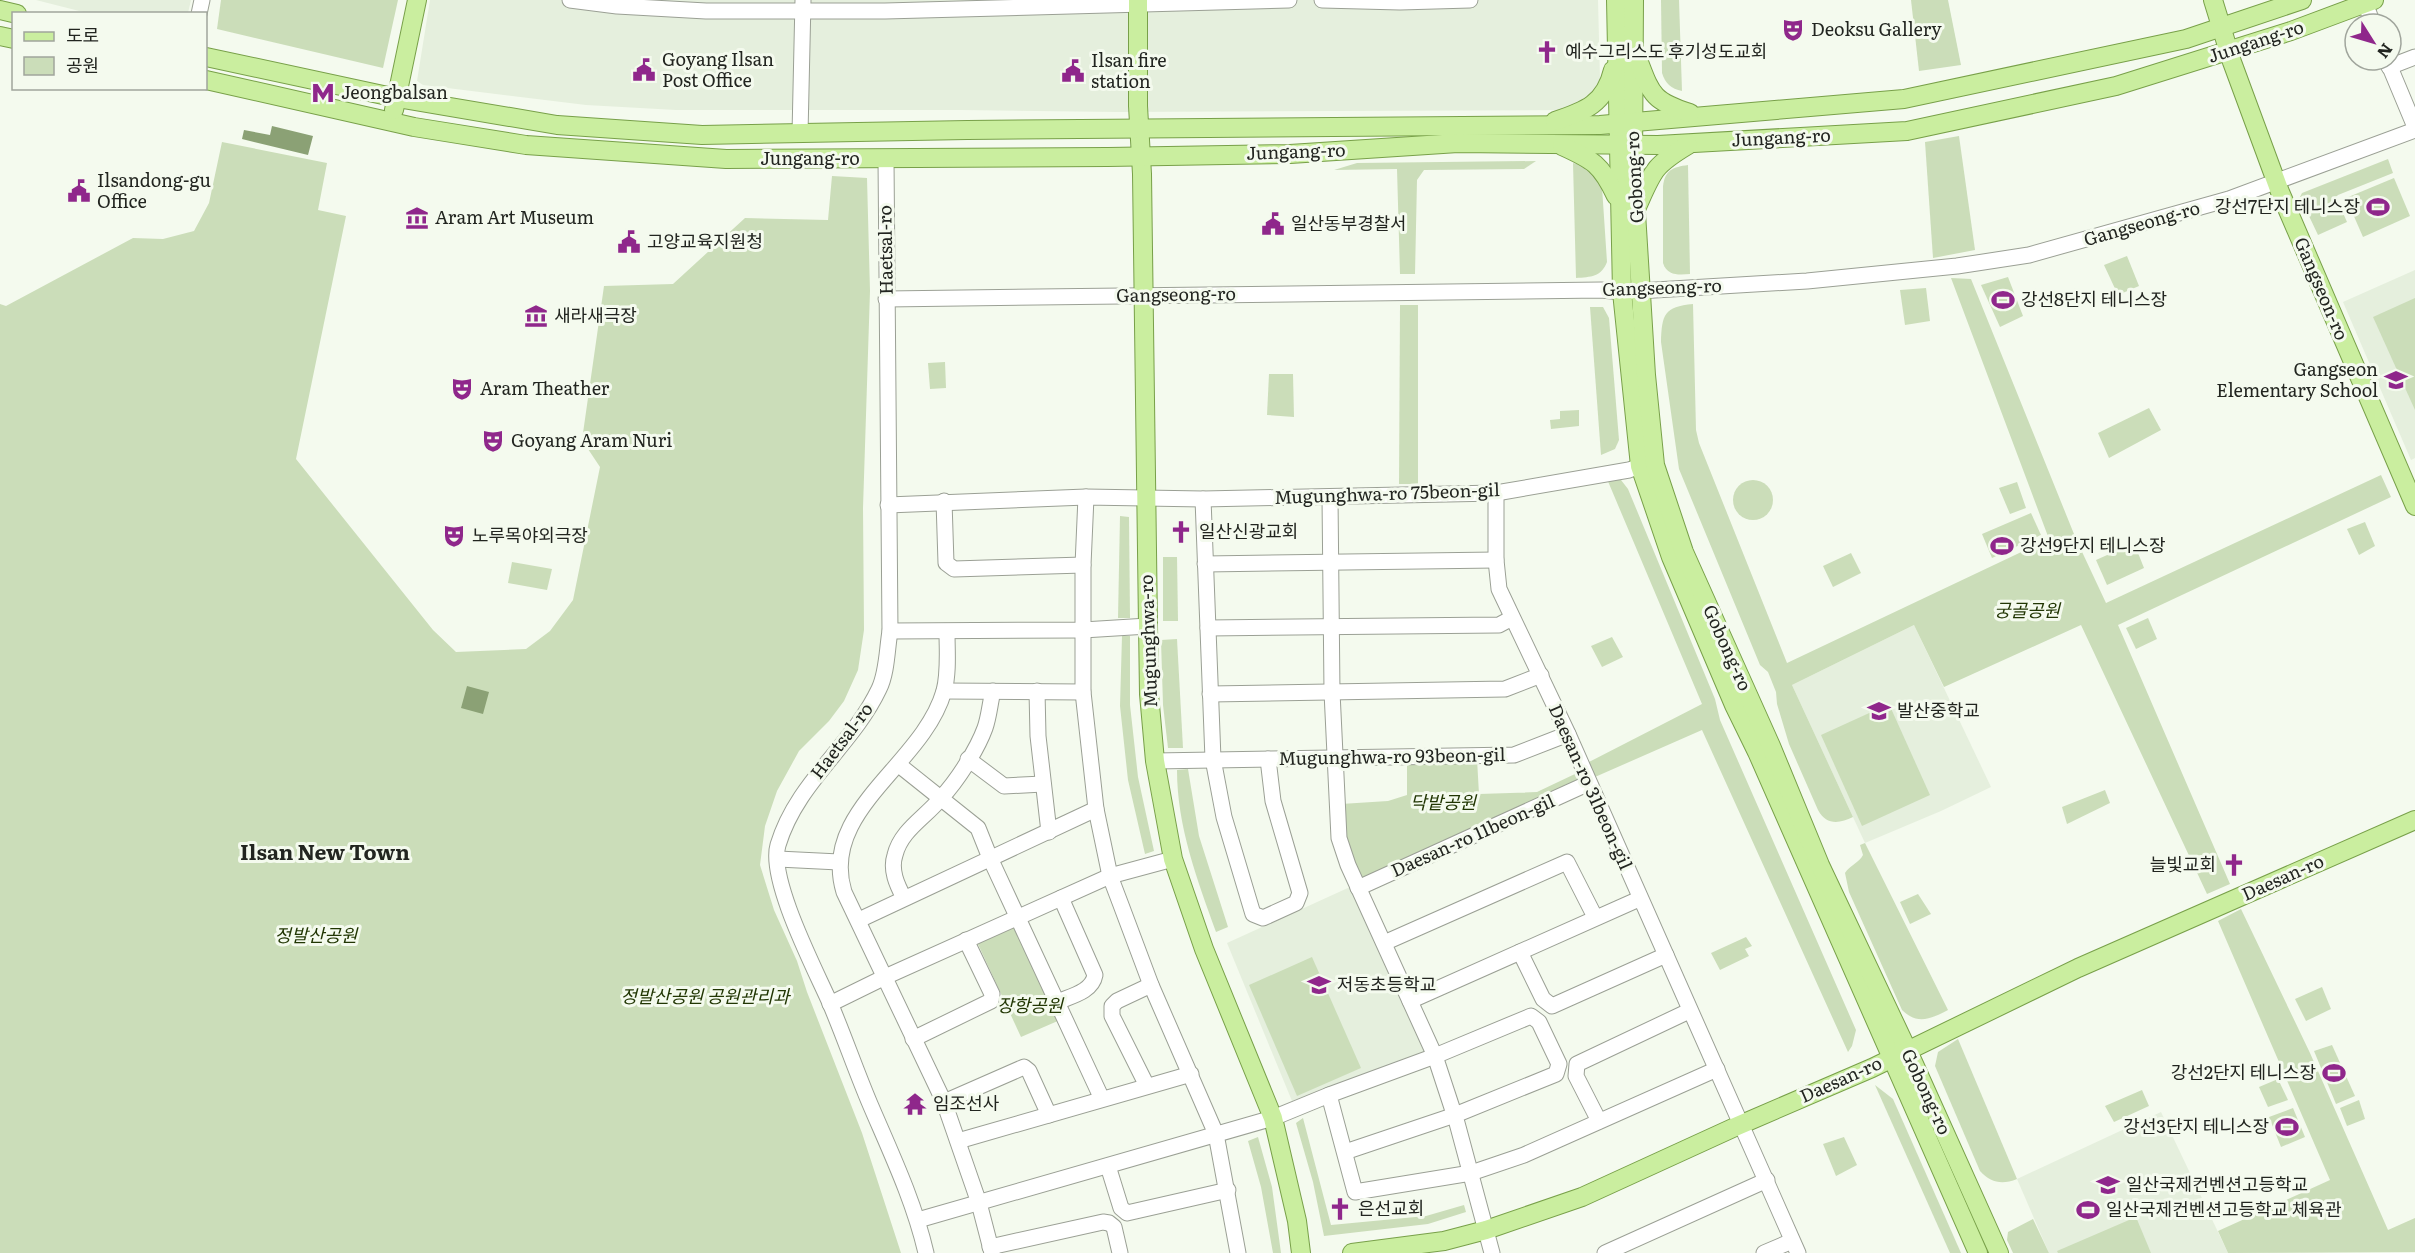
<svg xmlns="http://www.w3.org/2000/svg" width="2415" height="1253" viewBox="0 0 2415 1253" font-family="Literata,'Noto Sans KR',serif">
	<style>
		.built { fill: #e5efdd }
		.green { fill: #cbddb9 }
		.water { fill: #8ba175 }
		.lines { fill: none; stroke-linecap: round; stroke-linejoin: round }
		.minor-casing { stroke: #9ba095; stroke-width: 17 }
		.major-casing { stroke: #78a049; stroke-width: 20 }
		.minor { stroke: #fff; stroke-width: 15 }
		.major { stroke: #caee9f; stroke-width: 18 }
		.labels { text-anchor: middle; stroke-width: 6; stroke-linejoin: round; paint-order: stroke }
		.poi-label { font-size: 18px; fill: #222520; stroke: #f4faee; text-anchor: start }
		.street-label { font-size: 18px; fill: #222520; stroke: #f4faee }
		.park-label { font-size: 18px; font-style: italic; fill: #213603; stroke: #f4faee }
		.quarter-label { font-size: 21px; font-weight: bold; fill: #222520; stroke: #f4faee }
	</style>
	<rect width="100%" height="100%" fill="#f4faee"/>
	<g class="built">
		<path d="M36,0h155l-3,13 -97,1z"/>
		<path d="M430,0h1168l2,79 -1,9 -29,22 -453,2 -156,-2h-285l-90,-5 -163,-20 -6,-4z"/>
		<path d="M2415,270v188l-4,2 -68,-158z"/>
		<path d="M1914,625l77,162 -50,24 -76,32 -73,-158z"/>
		<path d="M1350,887l75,166 -133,48 -65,-158z"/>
		<path d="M2161,1112l67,141h-179l-32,-74z"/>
	</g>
	<g class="green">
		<path d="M221,0h177l-15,68 -166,-39z"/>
		<path d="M1661,0h18l3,91c-11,-2 -17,-8 -20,-18z"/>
		<path d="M1911,0h37l13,65 -42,6z"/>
		<path d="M1959,136l16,114 -42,8 -8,-116z"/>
		<path d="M222,142l105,21 -9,47 28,6 -50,243 137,171 23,22 70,-3 24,-18 23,-31 27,-133 -18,-27 22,-154 69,-2 72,-66 83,2 4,-44 35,2 3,113 -7,217 1,122 -6,40 -14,31 -15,20 -30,30 -22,40 -12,35 -5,39 14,45 23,51 10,31 55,141 39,120h-901v-949l6,2 127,-68 30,1 31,-8 15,-28z"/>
		<path d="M2388,159l5,14 -55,22 -2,2 11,25 -29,13 -18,-38 2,-4z"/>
		<path d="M1536,161l-12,8 -100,1 -7,10 -2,94h-15l-3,-105 -63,1 23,-7z"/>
		<path d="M1573,163l16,4 13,20 5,75c-6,15 -16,15 -31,16z"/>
		<path d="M1688,165l2,109c-11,1 -23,2 -27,-11v-77c2,-16 10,-19 25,-21z"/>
		<path d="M2394,178l16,38 -47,21 -17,-39z"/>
		<path d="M2127,256l12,30 -21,9 -14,-30z"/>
		<path d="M2008,277l15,39 -23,11 -19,-42z"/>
		<path d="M1951,278l20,1 105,260 30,64 275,-128 10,22 -273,128 112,259 -23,10 -126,-269 -137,62 -30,-62 -122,60 61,132c-14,7 -27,8 -35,-7l-29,-66 -12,-40 -1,-12 -8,-20 -8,-7 -81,-196 -18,-127c1,-28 3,-35 32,-38l3,126 3,13 88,220 262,-124z"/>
		<path d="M1926,288l4,33 -25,4 -5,-35z"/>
		<path d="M2415,298v112l-42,-93z"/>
		<path d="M1400,305h18v179h-19z"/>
		<path d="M1590,307h13l6,11 10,122 -4,9 -14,6z"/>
		<path d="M945,362l1,26 -16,1 -2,-26z"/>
		<path d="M1269,374h24l1,43 -27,-2z"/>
		<path d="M2149,408l12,22 -52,28 -11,-25z"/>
		<path d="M1579,410v16l-28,3 -1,-9 10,-1v-8z"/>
		<path d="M1607,479l14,1 7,9 87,210 5,21 136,310 -4,16 -4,6 -146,-322 -107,47 -6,-15 113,-58z"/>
		<circle cx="1753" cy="500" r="20"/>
		<path d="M2017,482l9,26 -16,6 -11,-26z"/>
		<path d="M2031,513l10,22 -49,23 -10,-24z"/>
		<path d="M1120,516l9,1 1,101h-12z"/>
		<path d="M2365,522l10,24 -16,9 -12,-26z"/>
		<path d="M2134,543l10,25 -37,17 -11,-25z"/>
		<path d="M1851,553l10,20 -28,14 -10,-21z"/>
		<path d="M1163,557h14l1,64h-15z"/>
		<path d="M512,562l40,7 -5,21 -39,-7z"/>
		<path d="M2148,618l9,21 -21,10 -10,-21z"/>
		<path d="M1122,636h8v69l8,72 16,74 -9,3 -17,-74 -8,-74z"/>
		<path d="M1612,637l11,20 -21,10 -11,-21z"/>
		<path d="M1177,639l6,109h-15l-5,-43 -2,-65z"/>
		<path d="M1889,704l41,91 -68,31 -41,-91z"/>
		<path d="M1477,759l2,35 58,-2 40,-19 4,10 -220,99 -12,-24 -8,-54 47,-3 19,-6v-35z"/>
		<path d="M1188,769l11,67 29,91 -12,5c-19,-53 -39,-106 -39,-162z"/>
		<path d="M2105,790l5,13 -43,21 -5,-17z"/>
		<path d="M1865,843l83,167c-17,9 -31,15 -46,0l-53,-118 -4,-19c5,-8 14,-10 18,-18l-3,-10z"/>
		<path d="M1918,894l13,20 -21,10 -10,-22z"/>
		<path d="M2241,909l69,144 78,177 27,-12v34l-187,1 -10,-22 112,-51 -112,-259z"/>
		<path d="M1014,924l46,96 -39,17 -44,-95z"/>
		<path d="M1746,937l6,9 -7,3 4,7 -29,14 -9,-17z"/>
		<path d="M1312,957l49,111 -64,28 -48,-111z"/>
		<path d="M2322,987l9,22 -25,12 -11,-22z"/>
		<path d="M1958,1039l59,140c-15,6 -26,4 -37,-8l-45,-105 3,-14z"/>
		<path d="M2332,1045l23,51 -19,8 -22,-53z"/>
		<path d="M2278,1079l10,21 -20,7 -9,-20z"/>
		<path d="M1875,1085l18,14 68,154h-11z"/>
		<path d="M2142,1090l7,16 -35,16 -9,-16z"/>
		<path d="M2359,1100l6,19 -18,7 -7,-18z"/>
		<path d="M2293,1108l12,29 -24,10 -12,-30z"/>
		<path d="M1303,1118l28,107 95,-9 38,-11 2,7 -38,12 -104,12 -11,-54 -17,-59z"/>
		<path d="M1258,1137l14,50 9,66h-8l-12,-66 -13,-46z"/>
		<path d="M1844,1137l13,28 -21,11 -13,-32z"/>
		<path d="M2136,1217l15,36h-93l-1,-2z"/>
		<path d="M2033,1219l16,34h-36l-6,-13 1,-8z"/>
	</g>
	<g class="water">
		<path d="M272,126l41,10 -5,19 -66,-16 2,-9 26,5z"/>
		<path d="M467,686l22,6 -6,22 -22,-6z"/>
	</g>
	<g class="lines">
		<g class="minor-casing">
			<g id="minor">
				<path d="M570,0l47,6 89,5h179l404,-11"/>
				<path d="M1322,0l78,2 70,-2"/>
				<path d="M2365,3l8,21"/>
				<path d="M199,14l3,-14"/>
				<path d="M2387,60l28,67"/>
				<path d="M2389,67l26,-10"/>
				<path d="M800,134l3,-134"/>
				<path d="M886,159l4,472c-3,18 -3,42 -11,58 -27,57 -82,93 -101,156 -10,34 37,124 52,158 14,33 26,68 40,101 21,49 44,97 56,149"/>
				<path d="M886,299l715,-9 21,2 185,-11 150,-15 72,-11 200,-56 186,-69"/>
				<path d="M1496,493v67l3,29 69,145 230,519"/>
				<path d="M1086,497l-3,68v127l13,117 14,67 11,29 30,80 65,149 22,119"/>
				<path d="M1330,497l2,195 7,146 9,27 87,191 22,67 35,130"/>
				<path d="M1203,499l10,260 11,58 29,97 10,4 33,-15 4,-10 -27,-92 -5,-42"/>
				<path d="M944,501l2,62 8,6 129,-4"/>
				<path d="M888,505l198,-8 117,2 293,-6 133,-23 11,-4"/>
				<path d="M1205,564l291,-4"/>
				<path d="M1208,628l291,-3 13,-7"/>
				<path d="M890,631l193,-1 65,-4"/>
				<path d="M947,632c0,19 2,40 -3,59 -21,74 -125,119 -100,201l100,210 35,101 13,50"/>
				<path d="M944,691l139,1"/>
				<path d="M1037,691l1,45 11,96"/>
				<path d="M1210,694l295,-5 36,-14"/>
				<path d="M968,759l36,27 39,-2"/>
				<path d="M1155,761l359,-6 54,-21"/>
				<path d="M899,765l79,63 12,30 112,241"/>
				<path d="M778,859l61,3"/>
				<path d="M1358,888l231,-105"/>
				<path d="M904,898c-7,-13 -14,-28 -9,-43 6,-25 31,-38 46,-57 16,-17 36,-48 44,-70 4,-11 5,-25 8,-37"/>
				<path d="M859,920l237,-111"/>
				<path d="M1384,943l183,-81 28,55"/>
				<path d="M1520,952l23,47 9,7 114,-51"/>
				<path d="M1410,1001l229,-102"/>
				<path d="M1057,1002c14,-6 35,-10 38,-27l-34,-77"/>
				<path d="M830,1004l55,-27 225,-101 63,-17"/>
				<path d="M913,1039l78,-38 1,-7 -26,-54"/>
				<path d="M1147,1086l-35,-70v-10l5,-5 34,-16"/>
				<path d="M944,1102l80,-35 5,4 20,44"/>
				<path d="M1599,1121l-23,-45 1,-12 112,-53"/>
				<path d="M958,1141l233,-67"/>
				<path d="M1345,1152l110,-37 101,-41 3,-10 -20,-42 -8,-6 -96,40 -106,39 26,97 116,-19 53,-18 193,-86"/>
				<path d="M1108,1166l13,42 6,5 101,-23"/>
				<path d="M918,1220l355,-102 56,-23"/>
				<path d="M990,1247l113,-25 6,1 5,4 6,26"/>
				<path d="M1605,1253l162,-73"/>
				<path d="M1764,1253l28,-12"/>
			</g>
		</g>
		<g class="major-casing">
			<g id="major">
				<path d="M1138,0v106l4,68 6,452 1,68 6,67 18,98 31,90 69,169 24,103 4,32"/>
				<path d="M1616,0l6,292 18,174 31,91 63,148 23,47 221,501"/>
				<path d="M1634,0l-1,164 13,211 9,90 29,87 87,194 49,119 94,199 85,189"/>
				<path d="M2213,0l19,62 48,130 135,314"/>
				<path d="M0,10l17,4"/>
				<path d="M0,36l14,3"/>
				<path d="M206,57l191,41 160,27 145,10 265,-5 633,-5 304,-26 282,-60 116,-39"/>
				<path d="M1637,57c14,36 14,44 53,56"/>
				<path d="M206,80l208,47 112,18 200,14 382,-2 182,-3 168,-11 200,2 249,-14 209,-45 175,-55 83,-31"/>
				<path d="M394,110l23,-110"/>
				<path d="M1555,121c30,-10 50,-17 58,-51"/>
				<path d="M1562,146c31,14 39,18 54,50"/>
				<path d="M1637,207c16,-36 16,-41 51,-62"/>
				<path d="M1352,1253l92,-12 42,-11 96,-33 153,-70 137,-59 206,-100 337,-148"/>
			</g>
		</g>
		<use href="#minor" class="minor"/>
		<use href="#major" class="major"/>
	</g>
	<defs>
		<g id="theatre-bare" transform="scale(1.8)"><path d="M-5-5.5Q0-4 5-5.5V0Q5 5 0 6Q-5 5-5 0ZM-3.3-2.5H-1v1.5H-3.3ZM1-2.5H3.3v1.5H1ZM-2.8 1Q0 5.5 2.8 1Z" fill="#8f278b" stroke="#f4faee" stroke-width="2.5" paint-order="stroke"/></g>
		<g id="church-bare" transform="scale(1.8)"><path d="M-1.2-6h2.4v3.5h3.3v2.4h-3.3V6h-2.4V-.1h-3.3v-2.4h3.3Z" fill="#8f278b" stroke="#f4faee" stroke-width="2.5" paint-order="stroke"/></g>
		<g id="civic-bare" transform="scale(1.8)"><path d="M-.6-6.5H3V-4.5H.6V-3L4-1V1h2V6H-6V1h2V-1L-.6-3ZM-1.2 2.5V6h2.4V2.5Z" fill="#8f278b" stroke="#f4faee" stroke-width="2.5" paint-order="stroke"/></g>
		<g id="metro-bare" transform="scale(1.8)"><path d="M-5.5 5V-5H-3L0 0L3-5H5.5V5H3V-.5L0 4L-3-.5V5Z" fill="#8f278b" stroke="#f4faee" stroke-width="2.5" paint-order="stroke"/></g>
		<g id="stadium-bare" transform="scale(1.8)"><path d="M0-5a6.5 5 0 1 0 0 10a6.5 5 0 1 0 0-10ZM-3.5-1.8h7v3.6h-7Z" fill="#8f278b" stroke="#f4faee" stroke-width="2.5" paint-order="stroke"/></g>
		<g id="museum-bare" transform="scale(1.8)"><path d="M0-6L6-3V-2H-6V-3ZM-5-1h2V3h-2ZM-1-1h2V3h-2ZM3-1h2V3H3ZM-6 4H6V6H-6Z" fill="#8f278b" stroke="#f4faee" stroke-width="2.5" paint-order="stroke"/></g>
		<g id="school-bare" transform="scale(1.8)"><path d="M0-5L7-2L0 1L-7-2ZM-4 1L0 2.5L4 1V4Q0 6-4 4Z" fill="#8f278b" stroke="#f4faee" stroke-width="2.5" paint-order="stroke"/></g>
		<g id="temple-bare" transform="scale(1.8)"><path d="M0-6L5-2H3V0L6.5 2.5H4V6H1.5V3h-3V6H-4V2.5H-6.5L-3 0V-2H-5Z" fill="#8f278b" stroke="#f4faee" stroke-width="2.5" paint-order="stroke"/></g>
	</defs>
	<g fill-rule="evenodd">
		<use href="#theatre-bare" x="1793" y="30"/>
		<use href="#church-bare" x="1547" y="52"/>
		<use href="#civic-bare" x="644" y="70"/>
		<use href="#civic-bare" x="1073" y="71"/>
		<use href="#metro-bare" x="323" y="93"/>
		<use href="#civic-bare" x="79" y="191"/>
		<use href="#stadium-bare" x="2378" y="207"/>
		<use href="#museum-bare" x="417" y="218"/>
		<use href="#civic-bare" x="1273" y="224"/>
		<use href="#civic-bare" x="629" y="242"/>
		<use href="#stadium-bare" x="2003" y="300"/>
		<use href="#museum-bare" x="536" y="316"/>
		<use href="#school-bare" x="2396" y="380"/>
		<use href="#theatre-bare" x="462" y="389"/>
		<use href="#theatre-bare" x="493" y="441"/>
		<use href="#church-bare" x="1181" y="532"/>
		<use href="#theatre-bare" x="454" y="536"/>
		<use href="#stadium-bare" x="2002" y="546"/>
		<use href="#school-bare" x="1879" y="711"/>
		<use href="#church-bare" x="2234" y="865"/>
		<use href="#school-bare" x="1319" y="985"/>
		<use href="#stadium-bare" x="2334" y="1073"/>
		<use href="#temple-bare" x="915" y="1104"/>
		<use href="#stadium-bare" x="2287" y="1127"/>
		<use href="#school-bare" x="2108" y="1185"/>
		<use href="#church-bare" x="1340" y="1209"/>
		<use href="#stadium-bare" x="2088" y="1210"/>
	</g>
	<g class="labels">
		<g class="poi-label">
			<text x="1811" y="36">Deoksu Gallery</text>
			<text x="1565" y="58">예수그리스도 후기성도교회</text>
			<text x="662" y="66">Goyang Ilsan<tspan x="662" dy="21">Post Office</tspan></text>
			<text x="1091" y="67">Ilsan fire<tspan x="1091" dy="21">station</tspan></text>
			<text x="341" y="99">Jeongbalsan</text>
			<text x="97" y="187">Ilsandong-gu<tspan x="97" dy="21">Office</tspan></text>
			<text x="2360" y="213" text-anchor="end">강선7단지 테니스장</text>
			<text x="435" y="224">Aram Art Museum</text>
			<text x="1291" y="230">일산동부경찰서</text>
			<text x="647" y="248">고양교육지원청</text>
			<text x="2021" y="306">강선8단지 테니스장</text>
			<text x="554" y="322">새라새극장</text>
			<text x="2378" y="376" text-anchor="end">Gangseon<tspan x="2378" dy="21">Elementary School</tspan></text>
			<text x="480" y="395">Aram Theather</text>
			<text x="511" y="447">Goyang Aram Nuri</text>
			<text x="1199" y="538">일산신광교회</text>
			<text x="472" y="542">노루목야외극장</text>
			<text x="2020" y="552">강선9단지 테니스장</text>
			<text x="1897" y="717">발산중학교</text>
			<text x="2216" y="871" text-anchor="end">늘빛교회</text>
			<text x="1337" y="991">저동초등학교</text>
			<text x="2316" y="1079" text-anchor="end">강선2단지 테니스장</text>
			<text x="933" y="1110">임조선사</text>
			<text x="2269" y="1133" text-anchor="end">강선3단지 테니스장</text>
			<text x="2126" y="1191">일산국제컨벤션고등학교</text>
			<text x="1358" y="1215">은선교회</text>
			<text x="2106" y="1216">일산국제컨벤션고등학교 체육관</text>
		</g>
		<g class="street-label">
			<text transform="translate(2256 42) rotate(-18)" y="6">Jungang-ro</text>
			<text transform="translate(1781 138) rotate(-3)" y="6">Jungang-ro</text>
			<text transform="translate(1296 152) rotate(-2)" y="6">Jungang-ro</text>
			<text x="810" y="165">Jungang-ro</text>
			<text transform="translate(1635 177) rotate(-93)" y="6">Gobong-ro</text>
			<text transform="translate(2142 224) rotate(-16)" y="6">Gangseong-ro</text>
			<text transform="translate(886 250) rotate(-91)" y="6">Haetsal-ro</text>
			<text transform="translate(1662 288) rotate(-2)" y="6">Gangseong-ro</text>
			<text transform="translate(2321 289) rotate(67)" y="6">Gangseon-ro</text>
			<text transform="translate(1176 295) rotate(-1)" y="6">Gangseong-ro</text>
			<text transform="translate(1387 494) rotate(-2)" y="6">Mugunghwa-ro 75beon-gil</text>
			<text transform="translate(1149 641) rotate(-92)" y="6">Mugunghwa-ro</text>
			<text transform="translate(1727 648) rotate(66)" y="6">Gobong-ro</text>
			<text transform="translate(842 741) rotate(-53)" y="6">Haetsal-ro</text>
			<text transform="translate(1392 757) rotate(-1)" y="6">Mugunghwa-ro 93beon-gil</text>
			<text transform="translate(1590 787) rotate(66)" y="6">Daesan-ro 31beon-gil</text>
			<text transform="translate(1473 836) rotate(-24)" y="6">Daesan-ro 11beon-gil</text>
			<text transform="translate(2283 878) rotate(-24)" y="6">Daesan-ro</text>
			<text transform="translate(1841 1080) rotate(-24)" y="6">Daesan-ro</text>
			<text transform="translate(1926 1092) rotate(65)" y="6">Gobong-ro</text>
		</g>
		<g class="park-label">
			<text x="2027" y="617">궁골공원</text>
			<text x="1443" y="809">닥밭공원</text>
			<text x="316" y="942">정발산공원</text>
			<text x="705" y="1003">정발산공원 공원관리과</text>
			<text x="1030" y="1012">장항공원</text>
		</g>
		<g class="quarter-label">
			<text x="325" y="860">Ilsan New Town</text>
		</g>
	</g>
	<rect x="12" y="12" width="195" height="78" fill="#f4faee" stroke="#a0a59c" stroke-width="1.5"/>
	<rect x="24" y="32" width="30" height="9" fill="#caee9f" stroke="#a0a59c" stroke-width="1.5"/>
	<text x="66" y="42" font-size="18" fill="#222520">도로</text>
	<rect x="24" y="57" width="30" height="18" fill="#cbddb9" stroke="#a0a59c" stroke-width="1.5"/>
	<text x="66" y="72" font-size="18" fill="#222520">공원</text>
	<g transform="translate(2373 42) rotate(127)"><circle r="28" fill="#f4faee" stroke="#a0a59c" stroke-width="1.5"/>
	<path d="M0-4.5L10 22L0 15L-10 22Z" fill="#8f278b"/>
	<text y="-9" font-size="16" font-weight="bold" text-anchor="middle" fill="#222520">N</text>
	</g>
</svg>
